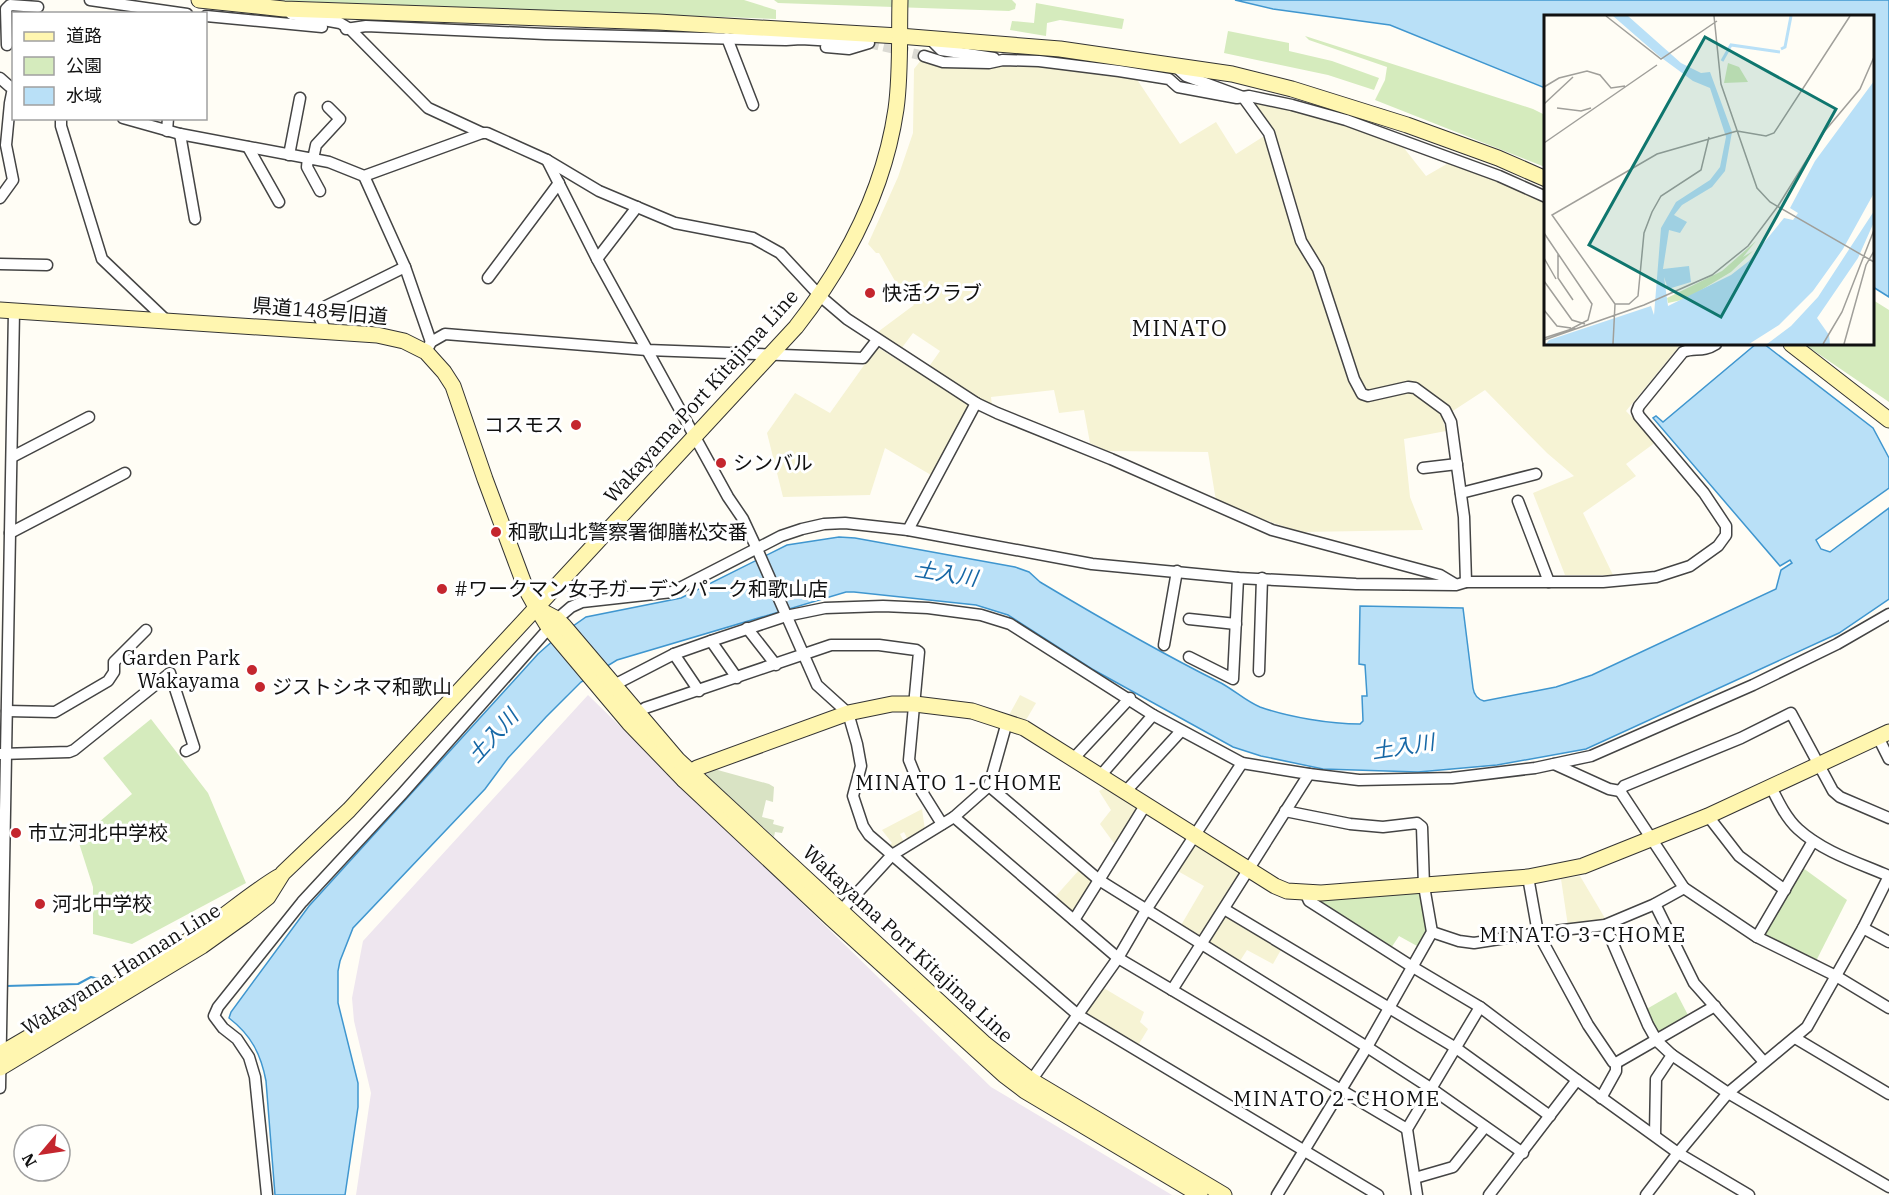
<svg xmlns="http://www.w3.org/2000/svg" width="1889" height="1195" viewBox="0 0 1889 1195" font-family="'IBM Plex Serif','Noto Sans JP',serif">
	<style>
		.industrial { fill: #eee6ef }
		.farmland { fill: #f6f3d4 }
		.green { fill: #d5ebbd }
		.cemetery { fill: #d9e3c4 }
		.water { fill: #b9e0f7; stroke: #3f96cf; stroke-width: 1.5 }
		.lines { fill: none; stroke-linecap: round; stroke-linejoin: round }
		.stream { stroke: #3f96cf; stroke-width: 2 }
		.street-tunnel { stroke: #dbdad3; stroke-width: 10; stroke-dasharray: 10 5; stroke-linecap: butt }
		.street-casing { stroke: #444; stroke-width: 13 }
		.secondary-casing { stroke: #333; stroke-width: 17 }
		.street { stroke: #fff; stroke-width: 10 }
		.secondary { stroke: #fff6b0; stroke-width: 15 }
		.poi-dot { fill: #c4262e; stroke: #fff; stroke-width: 2 }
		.labels { text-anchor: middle; stroke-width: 6; stroke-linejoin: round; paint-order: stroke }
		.poi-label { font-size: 20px; fill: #111; stroke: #fff; text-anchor: start }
		.street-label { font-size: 20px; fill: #111; stroke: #fff }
		.water-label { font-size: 21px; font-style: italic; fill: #1768a6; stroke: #fff }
		.neighbourhood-label { font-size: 21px; letter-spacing: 1.5px; fill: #111; stroke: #fff }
		.quarter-label { font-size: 22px; letter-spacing: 1.5px; fill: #111; stroke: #fff }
		.inset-river { fill: none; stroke: #b9e0f7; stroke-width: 3 }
		.inset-road { fill: none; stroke: #a09f9a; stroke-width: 1.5 }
		.view { fill: #0f766e; fill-opacity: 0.15; stroke: #0f766e; stroke-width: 3 }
		.inset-edge { fill: none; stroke: #111; stroke-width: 3 }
	</style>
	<rect width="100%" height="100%" fill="#fffdf5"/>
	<path class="industrial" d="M588,695l403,392 181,108h-816l15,-102 -17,-72 -2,-23 11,-57z"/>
	<g class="farmland">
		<path d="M921,60l20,6h96l99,12 44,66 36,-22 20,32 36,-23 -20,-29 2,-3 44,11 102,33 26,33 26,-15 93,41 1,142h135l-55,67 30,31 -30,22 10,12 -53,37 30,62h-48l-32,-82 41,-17 -27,-23 -62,-63 -43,28 4,13 -42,8 6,58 13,33 -122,2 -36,-12 -49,-19 -8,-49 -101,-1 -17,-8 -6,-33 -25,3 -5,-23 -63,7 1,9 -64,-38 12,-17 -27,-18 -12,16 -26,-15 39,-29 -15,-17 -20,-35h-3l-8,-9 30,-67 15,-44 1,-64z"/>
		<path d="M877,347l93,58 -39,70 -46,-27 -15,47 -87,2 -16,-64 28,-40 35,20z"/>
		<path d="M1020,695l16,8 -10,17 -17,-5z"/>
		<path d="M1106,787l34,21 -24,38 -16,-22 11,-14 -12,-19z"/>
		<path d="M922,809l3,21 -17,10 -4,-8 -4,2 4,8 -10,7 -6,-2 4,-4 -10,-13z"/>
		<path d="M1192,844l49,29 -41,65 -20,-11 24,-41 -28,-16z"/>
		<path d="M1080,869l12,10 1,5 -18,27 -5,1 -16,-14z"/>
		<path d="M1580,876l26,44 -38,6 -7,-47z"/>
		<path d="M1227,916l55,32 -9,16 -26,-14 -9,14 -30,-20 -1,-4 15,-23z"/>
		<path d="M1102,987l42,25 -4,10 8,7 -11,18 -51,-31 -1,-5z"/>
	</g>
	<g class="green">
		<path d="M266,0h478l32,10v9z"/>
		<path d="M774,0h238l4,4 -1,5 -6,2 -231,-8z"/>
		<path d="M1036,3l88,16 -2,10 -62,-9 -13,3 -1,13 -36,-6 2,-9 22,2z"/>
		<path d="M1228,31l61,12v8l43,10 47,17 -5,12 -46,-15 -104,-22z"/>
		<path d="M1305,36l228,73 12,6v52l-170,-67 10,-20 2,-13 -78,-27z"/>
		<path d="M1873,300l16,10v92l-85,-58h68z"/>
		<path d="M151,719l57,74 38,90 -114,61 -39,-10v-47l-15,-47 54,-46 -29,-36z"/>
		<path d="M1803,868l44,32 -31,61 -50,-26 -1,-3z"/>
		<path d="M1423,893l3,38 -9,15 -18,-10 -8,12 -73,-46 1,-2z"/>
		<path d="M1676,992l13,25 -29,18 -15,-25z"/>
	</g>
	<path class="cemetery" d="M714,769l55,15 5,3 -1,15 -7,-2 -4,17 12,3 -1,4 11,3 -2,6 -7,-1 -1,5 -68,-62z"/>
	<g class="water">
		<path d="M1235,0h654v297l-16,-10 -1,-271h-326l-1,72 -155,-63 -117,-16z"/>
		<path d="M1756,344h8l109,84 16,30v30l-73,52 5,9 9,3 59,-44v91l-50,34 -253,116 -89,16 -79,7 -95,-3 -62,-13 -28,-9 -141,-78 -84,-54 -32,-10 -122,-13h-8l-229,68 -36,22 -35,35 -38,41 -23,31 -132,139 -13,33 -2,10v32l20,80v24l-13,88h-70l-9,-114c-5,-27 -15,-46 -37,-63l2,-6 78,-106 229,-252 18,-16 30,-21 95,-19 106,-53 52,-8 16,1 160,29 14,5 11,10c60,36 119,70 181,101 13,7 26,19 39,24 28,10 70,17 100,17l3,-3 -1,-25h5l-2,-31 -6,-1 1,-58 103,2 10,80c1,7 4,11 11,13l72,-14 36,-12 184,-86 5,-19 11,-7 -2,-3 -10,6 -127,-148 3,-2 7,6z"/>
	</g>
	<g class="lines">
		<path class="stream" d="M6,986l72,-2 13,-7 16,4"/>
		<path class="street-tunnel" d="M869,43l55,13"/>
		<g class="street-casing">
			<g id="street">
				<path d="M90,0l97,14"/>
				<path d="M291,14l49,9 10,6 78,79 54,25h5l60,27 52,31 76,32 78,15 27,15 40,43 27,23 129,84 21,10 114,46 161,71 168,45 15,9"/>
				<path d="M206,16l116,11"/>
				<path d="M346,29l20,-3 179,8 241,6 15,-1 51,3 10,-9"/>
				<path d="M727,38l26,67"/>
				<path d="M930,39l11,11 53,8"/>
				<path d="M7,45l-1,-36 4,-4 28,2"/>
				<path d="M826,47l23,2 20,-6"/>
				<path d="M924,56l19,6 46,1 14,-3 36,1 80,10 50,8 9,8 59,11 12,-2 43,9 54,15 153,56 47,21"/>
				<path d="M1176,67l10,9 57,21 26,36 32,108 17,28 36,110 8,15 6,2 40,-9 7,1 30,22 6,12 13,95 2,65"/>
				<path d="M0,78l9,8 5,2"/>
				<path d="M61,118v8l41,133 64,61"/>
				<path d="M123,118l57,16 149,28 35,14 118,-43"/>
				<path d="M167,131l1,-13"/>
				<path d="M180,134l15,85"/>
				<path d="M248,147l31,55"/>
				<path d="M289,155l11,-57"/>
				<path d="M308,158l-1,9 13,24"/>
				<path d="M313,159l3,-14 24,-26 -12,-12"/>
				<path d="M547,160l50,99 131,238 15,22 14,30 60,136 31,28 9,31 4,22 -8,30 10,30 6,9 209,180 300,180"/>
				<path d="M364,176l41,91 26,75"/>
				<path d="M0,198l13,-18 -7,-35 4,-42 3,-15"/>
				<path d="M597,259l40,-52"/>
				<path d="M0,264l47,1"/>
				<path d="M488,278l71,-95"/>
				<path d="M326,331l-10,-20 89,-44"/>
				<path d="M426,352l5,-10 14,-8 202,16 216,8 14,-18"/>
				<path d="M12,457l77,-40"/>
				<path d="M1423,468l34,-4"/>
				<path d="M1461,493l75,-19"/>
				<path d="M1518,501l31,81"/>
				<path d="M908,530l68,-127"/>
				<path d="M10,533l115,-60"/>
				<path d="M1189,619l47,5"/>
				<path d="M747,628l29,37"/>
				<path d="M711,641l26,37"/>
				<path d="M1164,645l13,-74"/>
				<path d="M674,654l25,37"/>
				<path d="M1189,657l44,22 5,-101"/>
				<path d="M1259,671l3,-93"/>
				<path d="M614,685l60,-31 37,-13 75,-25 39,-8 58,-2 45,2 53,7 29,9 143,91 89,48 67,11 -137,216"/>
				<path d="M7,711l48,1 53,-31 6,-9v-10l32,-32"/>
				<path d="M638,714l7,-6 186,-63h48l37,5 3,2 -10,108 13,32 20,32"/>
				<path d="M1878,737l11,22"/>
				<path d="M0,754l69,-2 5,-2 96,-77 24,74 -8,4"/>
				<path d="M1074,758l56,-60"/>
				<path d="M1554,764l55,25 11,2"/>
				<path d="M1309,774l50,6 93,-2 83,-10 56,-12 162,-71 84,-41 52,-30"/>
				<path d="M1101,775l52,-60"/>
				<path d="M989,786l110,94 47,-76"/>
				<path d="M1771,787c7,14 15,31 27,42 25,23 61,34 91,47"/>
				<path d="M1126,791l55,-60"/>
				<path d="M1708,816l31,40 46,34"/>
				<path d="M954,817l164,141 289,171"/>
				<path d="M1684,888l73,49 56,-96"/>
				<path d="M1305,892l4,9 102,65 69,41 97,73 101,73 71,42"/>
				<path d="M1655,904l39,79 70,79"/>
				<path d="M1224,909l232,139 94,68"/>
				<path d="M837,915l55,-60 62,-38 35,-31 18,-64"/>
				<path d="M1074,920l25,-40 268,167 65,42 91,64"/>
				<path d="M1605,925l43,100 9,16 15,14 -16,24 -1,56"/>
				<path d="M1863,928l26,14"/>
				<path d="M1432,932l27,9 15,2 64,-10 -10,-56"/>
				<path d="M1757,937l79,39 53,32"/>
				<path d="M1715,1006l-99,57 -3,-1 -25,-37 -50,-92 67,-8 50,-21 29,-16 -64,-97 4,-5 117,-48 50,-25 42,78 7,6 49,21"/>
				<path d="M1795,1038l94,56"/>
				<path d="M1672,1055l56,38 161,94"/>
				<path d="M1028,1085l90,-127 28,-48 96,-147"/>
				<path d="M0,1088l14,-777"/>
				<path d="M1601,1098l15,-27v-8"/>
				<path d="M1415,1178l38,-11 32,-40"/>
				<path d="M267,1195l-12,-118 -6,-20 -12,-18 -14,-11 -9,-12 4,-9 84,-105 100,-108 155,-175 14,-12 11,-5 90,-10 109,-56 21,-7 22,-5 21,-1 63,7 184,34 146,14 118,6 100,1 10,-3h137l53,-5 34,-11 28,-20 8,-11v-9l-22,-33 -65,-77 -2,-5 2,-5 44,-54c12,-5 19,1 33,-8"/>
				<path d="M1277,1195l90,-148 65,-115 -8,-46 -2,-59 -5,-4 -34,4 -33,-3 -65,-13"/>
				<path d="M1417,1195l-10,-66 73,-122"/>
				<path d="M1489,1195l88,-115"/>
				<path d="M1646,1195l32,-42 50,-60 79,-66 56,-99 26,-52"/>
			</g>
		</g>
		<g class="secondary-casing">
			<g id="secondary">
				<path d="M199,0l85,9 374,13 241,14 161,13 172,25 60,15 115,36 91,33 48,21"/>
				<path d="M0,310l377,25 27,6 22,11 18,20 9,14 32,93 41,110 10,18 13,21 80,95 55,57 148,139 172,156 21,16 175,104"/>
				<path d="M1791,344l98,76"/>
				<path d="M538,609l19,10 7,7 114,134 307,284 46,36 193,115"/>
				<path d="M684,780l13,-12 151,-55 44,-9h23l57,7 52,17 251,158 12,5 34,2 207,-16 55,-11 125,-50 181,-84"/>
				<path d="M0,1054c64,-38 130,-74 192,-116 30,-19 56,-43 86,-61"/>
				<path d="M0,1068l202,-122 42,-30 24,-19 15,-24 66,-63 447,-483c51,-65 88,-136 100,-218 5,-35 3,-73 4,-109"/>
			</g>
		</g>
		<use href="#street" class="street"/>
		<use href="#secondary" class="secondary"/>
	</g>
	<g class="poi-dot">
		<circle cx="870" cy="293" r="6"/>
		<circle cx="576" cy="425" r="6"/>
		<circle cx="721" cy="463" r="6"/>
		<circle cx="496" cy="532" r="6"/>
		<circle cx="442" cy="589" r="6"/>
		<circle cx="252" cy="670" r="6"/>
		<circle cx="260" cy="687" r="6"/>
		<circle cx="16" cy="833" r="6"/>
		<circle cx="40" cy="904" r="6"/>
	</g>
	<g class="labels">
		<g class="poi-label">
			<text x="882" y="300">快活クラブ</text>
			<text x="564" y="432" text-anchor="end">コスモス</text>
			<text x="733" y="470">シンバル</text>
			<text x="508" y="539">和歌山北警察署御膳松交番</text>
			<text x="454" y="596">#ワークマン女子ガーデンパーク和歌山店</text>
			<text x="240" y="665" text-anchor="end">Garden Park<tspan x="240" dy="23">Wakayama</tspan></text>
			<text x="272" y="694">ジストシネマ和歌山</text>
			<text x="28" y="840">市立河北中学校</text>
			<text x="52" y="911">河北中学校</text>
		</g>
		<g class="street-label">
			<text transform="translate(320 311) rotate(5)" y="7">県道148号旧道</text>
			<text transform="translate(701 396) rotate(-48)" y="7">Wakayama Port Kitajima Line</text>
			<text transform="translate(908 944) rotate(43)" y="7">Wakayama Port Kitajima Line</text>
			<text transform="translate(121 969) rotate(-32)" y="7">Wakayama Hannan Line</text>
		</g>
		<g class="water-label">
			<text transform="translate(946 574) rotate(9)" y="7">土入川</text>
			<text transform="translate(493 736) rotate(-48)" y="7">土入川</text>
			<text transform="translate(1403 747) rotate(-9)" y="7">土入川</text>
		</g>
		<g class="neighbourhood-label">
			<text x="959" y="790">MINATO 1-CHOME</text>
			<text x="1583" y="942">MINATO 3-CHOME</text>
			<text x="1337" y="1106">MINATO 2-CHOME</text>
		</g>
		<g class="quarter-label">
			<text x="1180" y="336">MINATO</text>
		</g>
	</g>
	<g transform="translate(1544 15)">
		<rect width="330" height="330" fill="#fffdf5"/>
		<path d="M184,48l11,4 9,15 -24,1zM212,226l-13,16 10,-6 -22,21 -45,27 -18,4 -1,-5 55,-27z" fill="#d5ebbd"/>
		<path d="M69,1h15l53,47 20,10 9,-1 22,60 -7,39 -13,16 -30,18 -8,10 13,7 -7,11 -11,-3 -6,39 26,-3 2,16 -23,7 -4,-12 4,29 63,-31 18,-14 35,-43 9,2 5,-7 -8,-5 25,-47 59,-80v112l-31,56 -30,42 -34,34 -30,19h-203l3,-4 102,-34 3,9 7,-87 15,-26 34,-22 10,-13 6,-30 -16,-49 -17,-7 -34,-25zM330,196v11l-16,36 -41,60 12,17 1,9h-63l24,-18 27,-29z" fill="#b9e0f7"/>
		<path class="inset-river" d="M237,34l4,-2 6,-31M178,46l9,-16 49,7"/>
		<path class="inset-road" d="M62,1l55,43 56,-38M170,1l7,68 36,104 13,14 104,60M0,72l15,-9 28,-7 13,4 11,13 14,-2M0,89l29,-27M13,93l24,3 10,-3M193,116l29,5 8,-3 76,-117M0,128l113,-78M234,191l46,-74 36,-43 14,-32M0,218l48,71 -4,16 -19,10M14,239v24l15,22M0,243l12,21M0,266l28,39 13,4M71,289h14l9,-8 6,-63 8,-21 9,-16 40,-26 8,-33M0,295l13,16 14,2M0,323l31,-10M0,325l100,-35 68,-30 36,-29 30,-40M69,329l2,-40 -63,-89 105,-61 80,-23M279,329l19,-32 32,-82M300,329l22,-79 8,-14"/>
		<path class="view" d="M161,22l131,72 -115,208 -132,-72z"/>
		<rect width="330" height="330" class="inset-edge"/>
	</g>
	<rect x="12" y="12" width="195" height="108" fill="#ffffff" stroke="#a0a0a0" stroke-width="1.5"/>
	<rect x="24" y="32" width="30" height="9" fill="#fff6b0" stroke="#a0a0a0" stroke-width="1.5"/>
	<text x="66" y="42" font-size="18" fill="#111111">道路</text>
	<rect x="24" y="57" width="30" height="18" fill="#d5ebbd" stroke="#a0a0a0" stroke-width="1.5"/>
	<text x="66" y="72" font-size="18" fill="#111111">公園</text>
	<rect x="24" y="87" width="30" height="18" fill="#b9e0f7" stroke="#a0a0a0" stroke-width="1.5"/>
	<text x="66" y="102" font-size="18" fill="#111111">水域</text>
	<g transform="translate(42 1153) rotate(241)"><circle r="28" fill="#ffffff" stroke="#a0a0a0" stroke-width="1.5"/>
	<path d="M0-4.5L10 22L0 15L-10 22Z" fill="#c4262e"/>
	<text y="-9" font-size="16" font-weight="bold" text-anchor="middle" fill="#111111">N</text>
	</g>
</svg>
